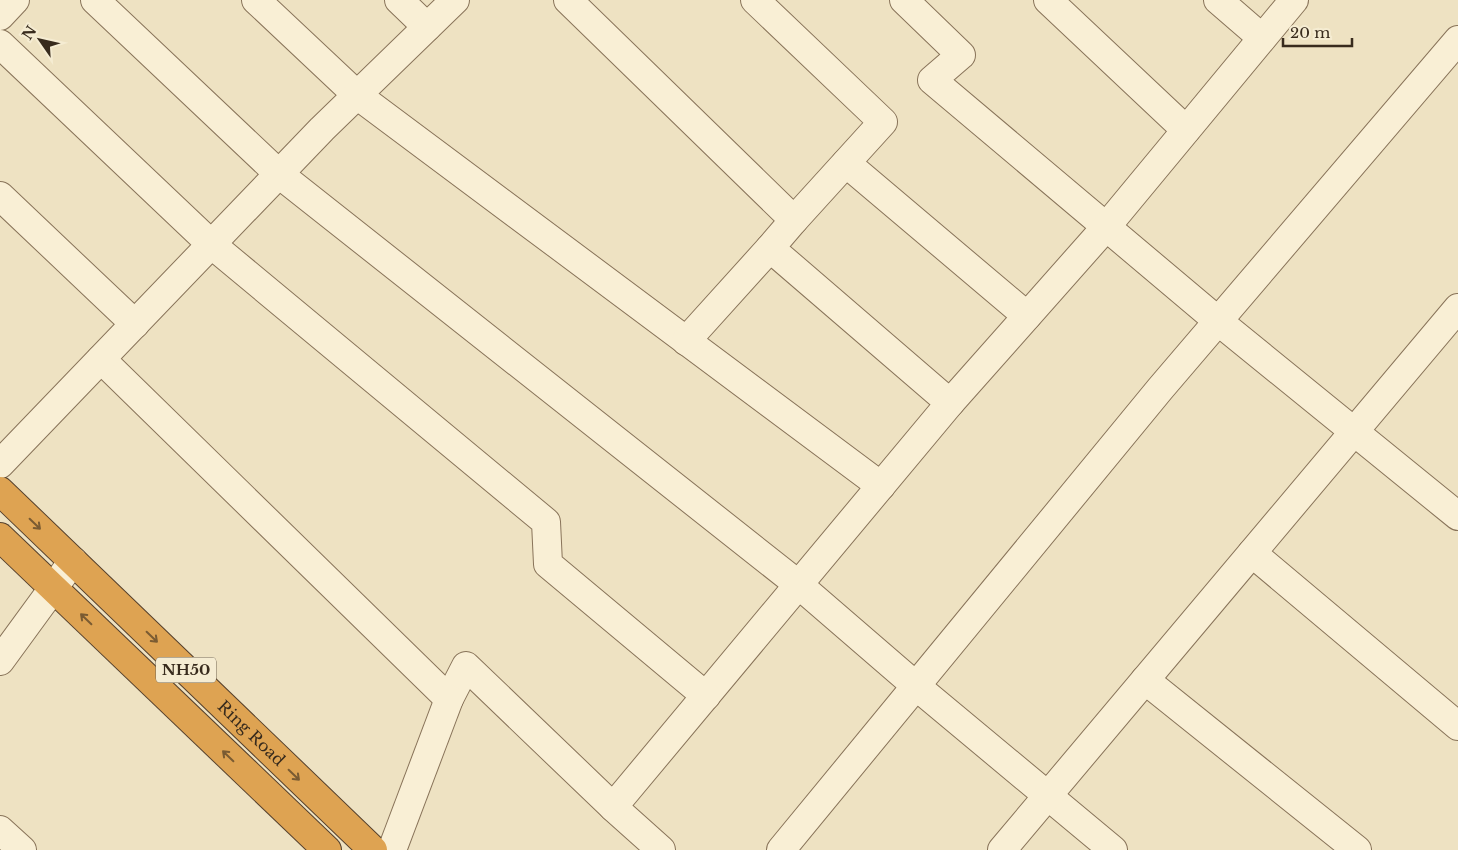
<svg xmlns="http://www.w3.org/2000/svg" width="1458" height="850" viewBox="0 0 1458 850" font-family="'Libre Baskerville',serif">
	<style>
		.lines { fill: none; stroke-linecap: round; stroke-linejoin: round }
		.minor-casing { stroke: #887359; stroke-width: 30 }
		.highway-casing { stroke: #56412d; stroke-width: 30 }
		.minor { stroke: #f9efd5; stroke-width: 28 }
		.highway { stroke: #dea352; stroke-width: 28 }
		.oneway { stroke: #7a5b32 }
		.labels { text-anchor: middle; stroke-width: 5; stroke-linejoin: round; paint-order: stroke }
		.shield { fill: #f5ecd2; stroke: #716553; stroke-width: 1 }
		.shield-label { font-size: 15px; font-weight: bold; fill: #382b1d }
		.street-label { font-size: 16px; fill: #382b1d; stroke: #f5ecd2 }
	</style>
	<rect width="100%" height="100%" fill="#eee2c2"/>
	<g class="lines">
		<g class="minor-casing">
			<g id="minor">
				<path d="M95,0l184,174 520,411 117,101 197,164"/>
				<path d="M256,0l101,95 524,391"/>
				<path d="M399,0l28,27"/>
				<path d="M568,0l226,220 -24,28 180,155 -337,404 48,43"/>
				<path d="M755,0l128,122 -89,98"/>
				<path d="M904,0l57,55 -29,25 286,241 240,195"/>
				<path d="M1048,0l138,130"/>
				<path d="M1218,0l44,38"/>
				<path d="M0,16l15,-16"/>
				<path d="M0,44l211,200 335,278 2,42 158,132"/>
				<path d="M846,163l181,153"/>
				<path d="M0,196l135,128"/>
				<path d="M686,341l84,-93"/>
				<path d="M101,359l348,340 17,-33 147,141"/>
				<path d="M950,403l156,-176 188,-227"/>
				<path d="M0,464l322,-335 133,-129"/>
				<path d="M1252,553l206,173"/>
				<path d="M0,661l73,-100"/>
				<path d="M1145,680l212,170"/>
				<path d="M0,830l22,20"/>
				<path d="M392,850l57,-151"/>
				<path d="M781,850l379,-461 298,-349"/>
				<path d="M1002,850l456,-542"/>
			</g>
		</g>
		<g class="highway-casing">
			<g id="highway">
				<path id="s1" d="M0,491l373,359"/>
				<path d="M0,537l327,313"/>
			</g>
		</g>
		<use href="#minor" class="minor"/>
		<use href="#highway" class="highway"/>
	</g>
	<defs><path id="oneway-shaft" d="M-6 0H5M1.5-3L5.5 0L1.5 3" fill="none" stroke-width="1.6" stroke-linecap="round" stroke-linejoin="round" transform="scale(1.25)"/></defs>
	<g class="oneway">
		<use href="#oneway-shaft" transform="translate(35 524) rotate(44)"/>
		<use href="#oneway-shaft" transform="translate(86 619) rotate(-136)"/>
		<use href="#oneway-shaft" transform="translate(152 637) rotate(44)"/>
		<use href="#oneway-shaft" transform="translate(228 756) rotate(-136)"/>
		<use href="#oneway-shaft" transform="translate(294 775) rotate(44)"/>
	</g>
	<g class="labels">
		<rect class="shield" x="156" y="657.5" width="60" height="25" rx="4"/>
		<g class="shield-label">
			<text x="186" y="675">NH50</text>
		</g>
		<g class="street-label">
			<text dy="6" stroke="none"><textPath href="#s1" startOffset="349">Ring Road</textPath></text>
		</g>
	</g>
	<g transform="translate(40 40) rotate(304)" stroke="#f5ecd2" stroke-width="4" paint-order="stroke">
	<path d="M0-4L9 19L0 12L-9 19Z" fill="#382b1d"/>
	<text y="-8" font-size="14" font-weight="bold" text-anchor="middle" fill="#382b1d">N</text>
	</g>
	<path d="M1283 38v8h69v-8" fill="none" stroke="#382b1d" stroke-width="2.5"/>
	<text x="1290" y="38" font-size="15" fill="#382b1d" stroke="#f5ecd2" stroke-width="4" paint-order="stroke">20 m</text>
</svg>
